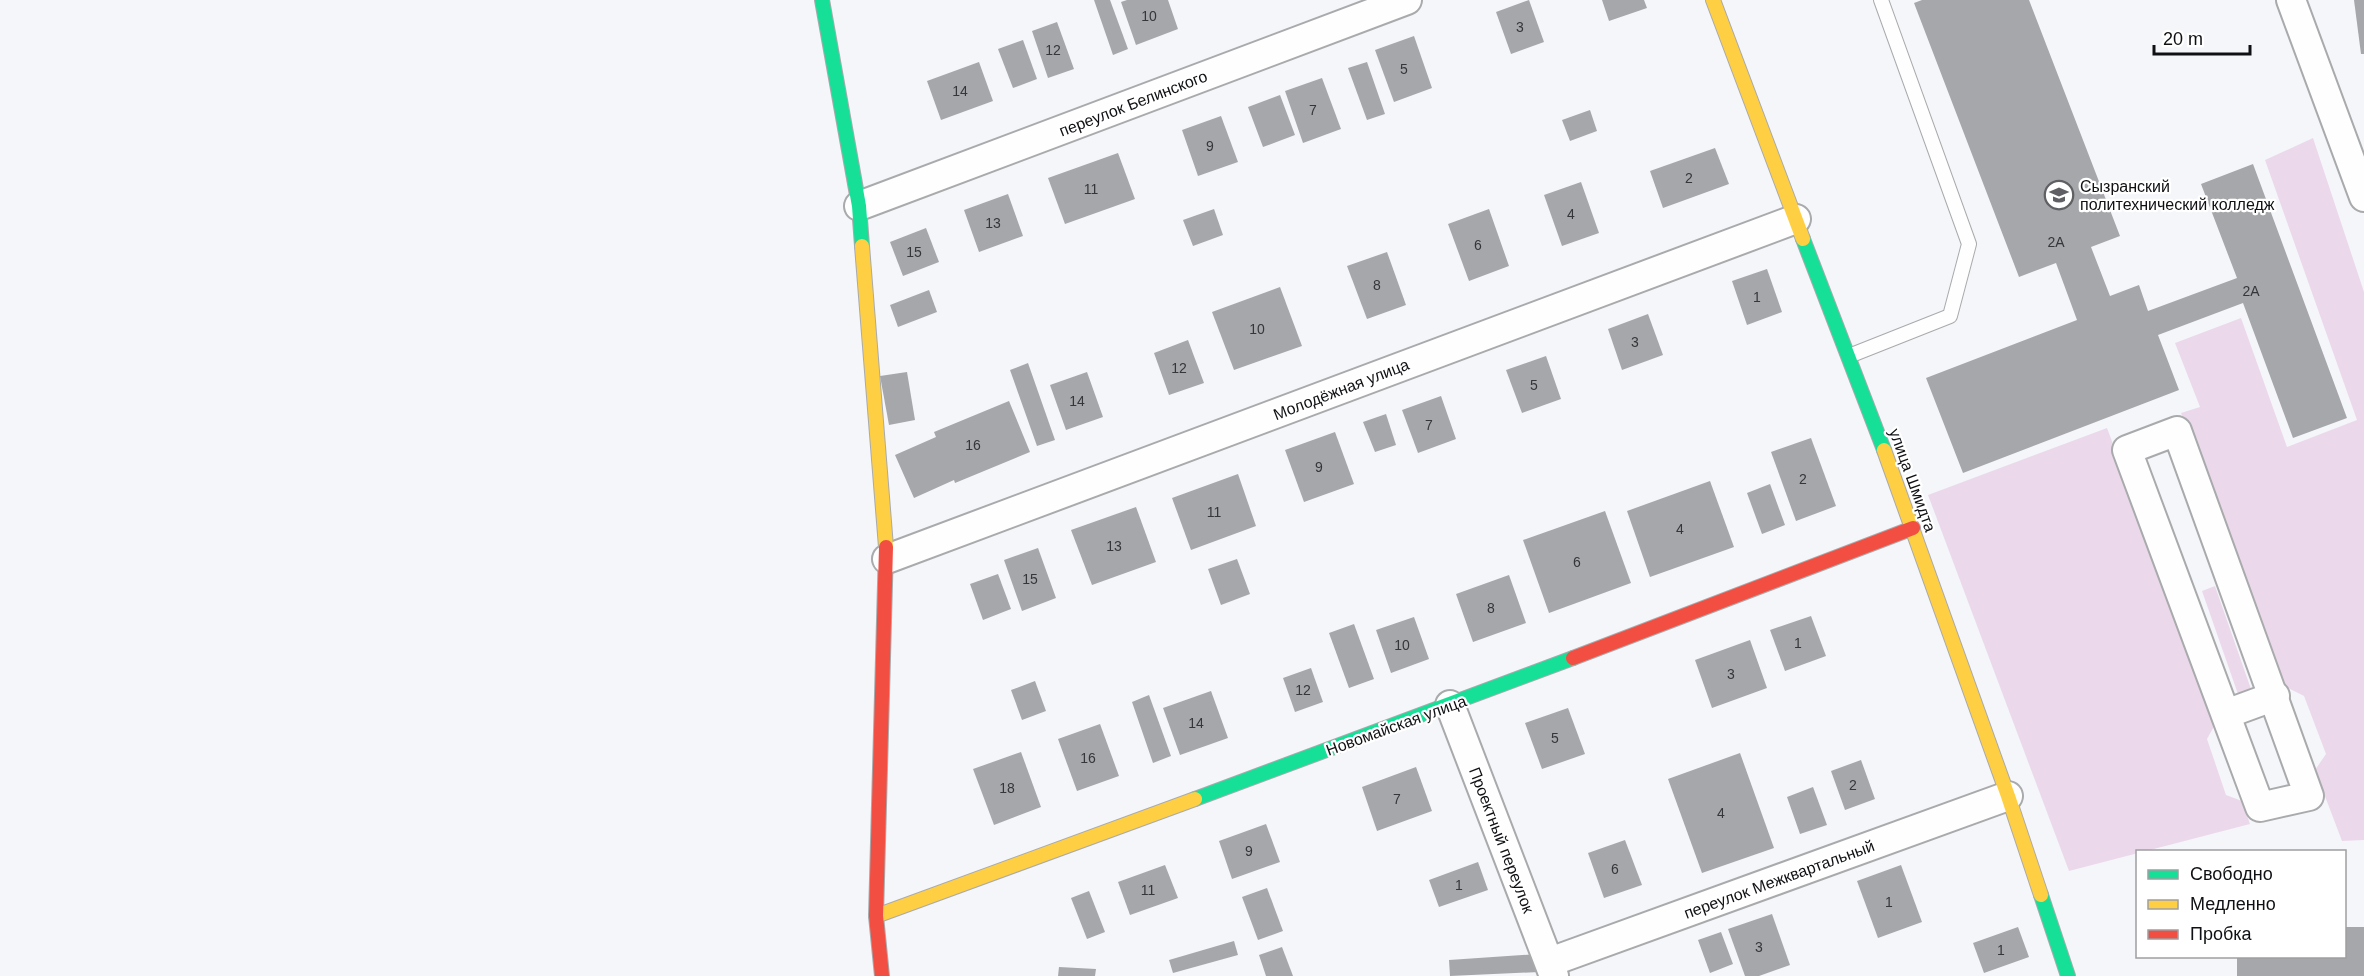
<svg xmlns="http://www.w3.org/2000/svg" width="2364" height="976" viewBox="0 0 2364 976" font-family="Helvetica,sans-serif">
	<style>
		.green { fill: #ebd9eb }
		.building { fill: #a6a7aa }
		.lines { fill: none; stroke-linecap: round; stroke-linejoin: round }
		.lane-casing { stroke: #a9aaac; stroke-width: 16 }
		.street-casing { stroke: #a9aaac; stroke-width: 32 }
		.fast-casing { stroke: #a9aaac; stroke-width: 16 }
		.slow-casing { stroke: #a9aaac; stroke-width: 16 }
		.jam-casing { stroke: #a9aaac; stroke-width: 16 }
		.lane { stroke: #fefefe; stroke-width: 14 }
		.street { stroke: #fefefe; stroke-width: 28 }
		.fast { stroke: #16e098; stroke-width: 14 }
		.slow { stroke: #ffcf43; stroke-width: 14 }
		.jam { stroke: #f24e42; stroke-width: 14 }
		.labels { text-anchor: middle; stroke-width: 4.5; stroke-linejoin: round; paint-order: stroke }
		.number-label { font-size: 14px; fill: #353639 }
		.street-label { font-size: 16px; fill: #0f1013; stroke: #fff }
		.poi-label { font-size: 16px; fill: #0f1013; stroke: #fff; text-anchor: start }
	</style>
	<rect width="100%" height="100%" fill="#f5f6fa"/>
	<g class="green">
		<path d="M2313,138l51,154v548l-22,1 -27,-71 11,-16 -22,-58 -18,-9 -105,-274 19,-6 -25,-64 66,-25 46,129 70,-27 -92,-260z"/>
		<path d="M2107,428l110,293 -10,18 19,56 16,6 8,23 -181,47 -141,-376z"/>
		<path d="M2215,586l37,106 -13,5 -37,-106z"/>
	</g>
	<g class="building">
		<path d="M1094,0h16l18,49 -15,6z"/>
		<path d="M1127,0h41l10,29 -42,16 -15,-43z"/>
		<path d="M1529,0l15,42 -33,12 -15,-42z"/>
		<path d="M1602,0h42l3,8 -38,13z"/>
		<path d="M1922,0h107l91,236 -29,11 19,49 29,-11 9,26 89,-33 -36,-94 52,-20 94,254 -54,20 -50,-135 -85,32 21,55 -216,83 -37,-95 151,-58 -21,-57 -37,14 -105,-274z"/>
		<path d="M2354,0h10v54h-3z"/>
		<path d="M1057,22l17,47 -26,9 -16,-47z"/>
		<path d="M1414,36l18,52 -38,14 -19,-52z"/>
		<path d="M1023,40l14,39 -24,9 -15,-39z"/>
		<path d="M979,62l14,39 -52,19 -14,-39z"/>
		<path d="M1367,62l18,52 -18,6 -19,-52z"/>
		<path d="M1322,78l19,51 -38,14 -18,-52z"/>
		<path d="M1280,95l15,40 -32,12 -15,-40z"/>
		<path d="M1590,110l7,21 -27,10 -8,-21z"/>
		<path d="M1221,116l17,46 -40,14 -16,-46z"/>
		<path d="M1715,148l14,36 -66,24 -13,-37z"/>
		<path d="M1118,153l17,46 -70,25 -17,-46z"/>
		<path d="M1581,182l18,51 -37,13 -18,-51z"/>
		<path d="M1008,194l15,42 -44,16 -15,-42z"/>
		<path d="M1214,209l9,26 -30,11 -10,-26z"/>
		<path d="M1489,209l20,57 -40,15 -21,-57z"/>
		<path d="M926,228l13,34 -36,14 -13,-34z"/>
		<path d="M1387,252l19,53 -39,14 -20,-53z"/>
		<path d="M1767,269l15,43 -35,13 -15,-44z"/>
		<path d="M1280,287l22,59 -68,24 -22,-58z"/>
		<path d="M929,290l8,22 -39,15 -8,-22z"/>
		<path d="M1648,314l15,41 -41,15 -14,-41z"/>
		<path d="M1188,340l16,43 -35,12 -15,-42z"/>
		<path d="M1546,356l15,43 -39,14 -16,-43z"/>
		<path d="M1028,363l27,77 -18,6 -27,-76z"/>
		<path d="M907,372l8,48 -26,5 -9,-49z"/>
		<path d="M1087,372l16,45 -37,13 -16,-45z"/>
		<path d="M1441,396l15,43 -38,14 -16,-43z"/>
		<path d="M1009,401l21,51 -75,31 -1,-3 -40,18 -19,-43 41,-18 -2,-5z"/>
		<path d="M1386,414l10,31 -21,7 -12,-30z"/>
		<path d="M1335,432l19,52 -50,18 -19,-52z"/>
		<path d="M1811,438l25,68 -40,15 -25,-69z"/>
		<path d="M1238,474l18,52 -65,24 -19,-52z"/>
		<path d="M1710,481l24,66 -84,30 -23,-66z"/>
		<path d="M1770,484l15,41 -23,9 -15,-41z"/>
		<path d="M1136,507l20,55 -64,23 -21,-55z"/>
		<path d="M1605,511l26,72 -82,30 -26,-73z"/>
		<path d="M1038,548l18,50 -34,13 -18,-51z"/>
		<path d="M1237,559l13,35 -29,11 -13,-36z"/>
		<path d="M998,574l13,35 -28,11 -13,-36z"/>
		<path d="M1509,575l17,48 -53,19 -17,-48z"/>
		<path d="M1811,616l15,40 -41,15 -15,-41z"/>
		<path d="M1414,617l15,42 -38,14 -15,-43z"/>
		<path d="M1354,624l20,55 -25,9 -20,-55z"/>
		<path d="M1750,640l17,48 -55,20 -17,-48z"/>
		<path d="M1311,668l12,34 -28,10 -12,-34z"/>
		<path d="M1035,681l11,30 -24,9 -11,-30z"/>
		<path d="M1211,691l17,47 -48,17 -17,-47z"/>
		<path d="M1149,695l22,61 -18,7 -21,-61z"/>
		<path d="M1568,708l17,46 -43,15 -17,-46z"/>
		<path d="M1100,724l19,52 -42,15 -19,-52z"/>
		<path d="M1021,752l20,55 -47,18 -21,-56z"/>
		<path d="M1740,753l34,95 -72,25 -34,-94z"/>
		<path d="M1861,760l14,39 -30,11 -14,-39z"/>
		<path d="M1416,767l16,44 -55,20 -15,-44z"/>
		<path d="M1813,787l14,38 -27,9 -13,-37z"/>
		<path d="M1266,824l14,38 -48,17 -13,-38z"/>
		<path d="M1625,840l17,45 -38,13 -16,-45z"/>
		<path d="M1478,862l10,28 -49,17 -10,-27z"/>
		<path d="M1165,865l13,33 -48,17 -12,-33z"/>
		<path d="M1901,865l21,57 -44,16 -21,-57z"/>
		<path d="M1267,888l16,43 -25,9 -16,-43z"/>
		<path d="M1089,891l16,41 -18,7 -16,-41z"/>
		<path d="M1772,914l18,51 -31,11h-14l-17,-47z"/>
		<path d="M2018,927l11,30 -45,16 -11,-30z"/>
		<path d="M2344,927h20v49h-127v-20h107z"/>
		<path d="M1721,932l12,32 -23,9 -12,-33z"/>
		<path d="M1234,941l4,14 -65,18 -4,-13z"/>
		<path d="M1282,947l11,29h-27l-7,-21z"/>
		<path d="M1538,954l1,18 -89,4 -1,-16z"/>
		<path d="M1059,967l37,2 -1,7h-37z"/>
	</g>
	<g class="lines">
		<g class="lane-casing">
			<path id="lane" d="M1849,356l101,-40 19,-72 -88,-244"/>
		</g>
		<g class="street-casing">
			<g id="street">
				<path d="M2291,0l73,197"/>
				<path d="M859,206l548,-206"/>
				<path d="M2177,431l132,365 -49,11 -133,-357z"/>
				<path d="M887,559l909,-340"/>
				<path d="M1450,705l104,271"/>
				<path d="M2226,714l49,-18"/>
				<path d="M1550,962l458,-166"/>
			</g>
		</g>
		<g class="fast-casing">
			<g id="fast">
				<path d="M822,0l37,206 3,40"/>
				<path d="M1803,239l81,211"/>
				<path d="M1195,799l378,-141"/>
				<path d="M2041,895l27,81"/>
			</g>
		</g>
		<g class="slow-casing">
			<g id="slow">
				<path d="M1713,0l90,239"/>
				<path d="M862,246l24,301"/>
				<path d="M1884,450l124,346 33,99"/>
				<path d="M876,916l319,-117"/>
			</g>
		</g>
		<g class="jam-casing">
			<g id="jam">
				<path d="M1573,658l340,-130"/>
				<path d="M882,976l-6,-60 10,-369"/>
			</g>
		</g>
		<use href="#lane" class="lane"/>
		<use href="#street" class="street"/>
		<use href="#fast" class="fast"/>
		<use href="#slow" class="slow"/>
		<use href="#jam" class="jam"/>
	</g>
	<defs>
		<g id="university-ring" transform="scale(1.5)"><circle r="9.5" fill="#fff" stroke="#606064" stroke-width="1.5"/><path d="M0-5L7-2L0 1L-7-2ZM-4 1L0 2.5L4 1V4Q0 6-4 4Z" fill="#606064"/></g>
	</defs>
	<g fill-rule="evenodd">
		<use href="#university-ring" x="2059" y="195"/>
	</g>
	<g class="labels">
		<g class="number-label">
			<text x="1149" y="21">10</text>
			<text x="1520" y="32">3</text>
			<text x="1053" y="55">12</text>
			<text x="1404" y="74">5</text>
			<text x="960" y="96">14</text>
			<text x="1313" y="115">7</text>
			<text x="1210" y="151">9</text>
			<text x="1689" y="183">2</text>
			<text x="1091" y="194">11</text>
			<text x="1571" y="219">4</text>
			<text x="993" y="228">13</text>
			<text x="2056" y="247">2А</text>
			<text x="1478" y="250">6</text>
			<text x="914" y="257">15</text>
			<text x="1377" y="290">8</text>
			<text x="2251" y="296">2А</text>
			<text x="1757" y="302">1</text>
			<text x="1257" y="334">10</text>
			<text x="1635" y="347">3</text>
			<text x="1179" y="373">12</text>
			<text x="1534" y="390">5</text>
			<text x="1077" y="406">14</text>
			<text x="1429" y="430">7</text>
			<text x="973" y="450">16</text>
			<text x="1319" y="472">9</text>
			<text x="1803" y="484">2</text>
			<text x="1214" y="517">11</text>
			<text x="1680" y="534">4</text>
			<text x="1114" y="551">13</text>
			<text x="1577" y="567">6</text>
			<text x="1030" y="584">15</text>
			<text x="1491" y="613">8</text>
			<text x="1798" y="648">1</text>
			<text x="1402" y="650">10</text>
			<text x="1731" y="679">3</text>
			<text x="1303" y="695">12</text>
			<text x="1196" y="728">14</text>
			<text x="1555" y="743">5</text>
			<text x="1088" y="763">16</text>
			<text x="1853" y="790">2</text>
			<text x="1007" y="793">18</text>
			<text x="1397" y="804">7</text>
			<text x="1721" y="818">4</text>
			<text x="1249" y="856">9</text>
			<text x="1615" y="874">6</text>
			<text x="1459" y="890">1</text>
			<text x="1148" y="895">11</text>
			<text x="1889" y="907">1</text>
			<text x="1759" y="952">3</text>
			<text x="2001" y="955">1</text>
		</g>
		<g class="street-label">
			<text transform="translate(1133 103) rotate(-21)" y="6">переулок Белинского</text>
			<text transform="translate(1341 389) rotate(-21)" y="6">Молодёжная улица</text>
			<text transform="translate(1913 480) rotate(70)" y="6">улица Шмидта</text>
			<text transform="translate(1396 725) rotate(-20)" y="6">Новомайская улица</text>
			<text transform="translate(1502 840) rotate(69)" y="6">Проектный переулок</text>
			<text transform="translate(1779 879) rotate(-20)" y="6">переулок Межквартальный</text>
		</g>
		<g class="poi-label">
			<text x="2080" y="192">Сызранский<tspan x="2080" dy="18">политехнический колледж</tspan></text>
		</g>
	</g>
	<rect x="2136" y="850" width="210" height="108" fill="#ffffff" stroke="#9f9fa1" stroke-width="1.5"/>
	<rect x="2148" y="870" width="30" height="9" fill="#16e098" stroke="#9f9fa1" stroke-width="1.5"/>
	<text x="2190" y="880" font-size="18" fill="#0f1013">Свободно</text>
	<rect x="2148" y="900" width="30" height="9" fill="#ffcf43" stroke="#9f9fa1" stroke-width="1.5"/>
	<text x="2190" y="910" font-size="18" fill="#0f1013">Медленно</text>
	<rect x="2148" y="930" width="30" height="9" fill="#f24e42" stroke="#9f9fa1" stroke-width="1.5"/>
	<text x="2190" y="940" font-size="18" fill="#0f1013">Пробка</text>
	<path d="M2154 45v9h96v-9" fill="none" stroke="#0f1013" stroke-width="3"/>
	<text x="2163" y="45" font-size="18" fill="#0f1013" stroke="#ffffff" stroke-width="4.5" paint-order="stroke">20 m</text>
</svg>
